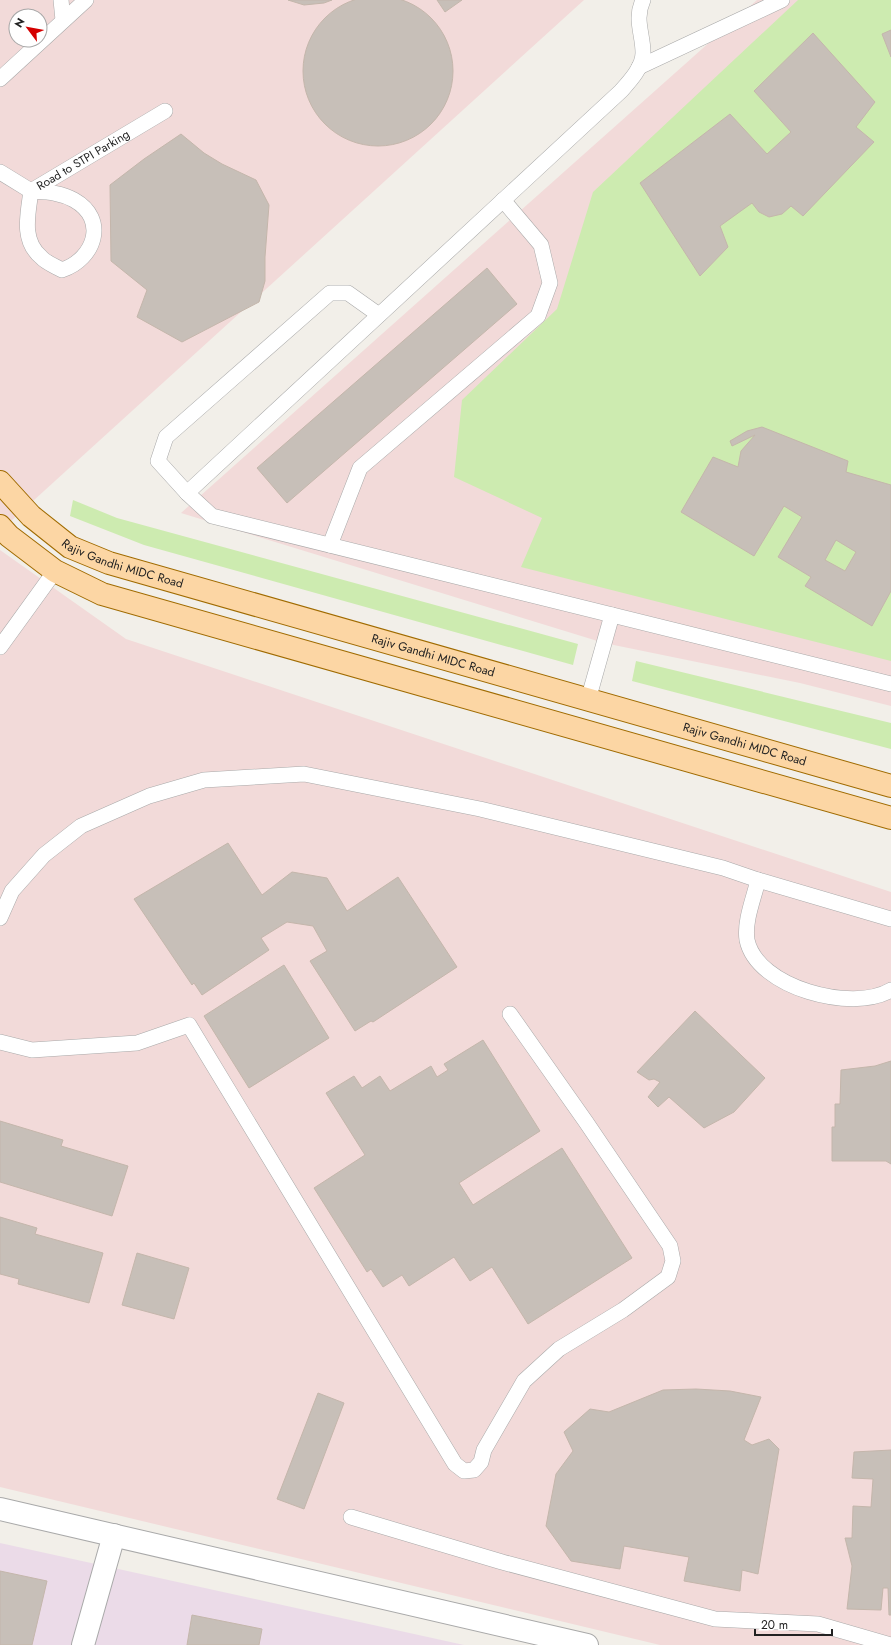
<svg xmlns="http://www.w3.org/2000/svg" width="891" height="1645" viewBox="0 0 891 1645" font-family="Jost,sans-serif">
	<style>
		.commercial { fill: #f2dad9; fill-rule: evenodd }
		.industrial { fill: #ebdbe8 }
		.grass { fill: #cdebb0 }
		.building { fill: #c7bfb8; stroke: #c4b6ab; fill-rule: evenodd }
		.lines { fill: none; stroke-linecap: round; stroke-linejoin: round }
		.service-casing { stroke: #a9a9a9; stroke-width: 16 }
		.minor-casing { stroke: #a9a9a9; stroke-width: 24 }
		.tertiary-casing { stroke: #a9a9a9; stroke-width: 24 }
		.primary-casing { stroke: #a06b00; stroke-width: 24 }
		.service { stroke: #fff; stroke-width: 15 }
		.minor { stroke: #fff; stroke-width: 22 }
		.tertiary { stroke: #fff; stroke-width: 22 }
		.primary { stroke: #fcd6a4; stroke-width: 22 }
		.labels { text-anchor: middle; stroke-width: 4; stroke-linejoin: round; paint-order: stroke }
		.street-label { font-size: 12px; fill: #222; stroke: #fff }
	</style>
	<rect width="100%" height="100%" fill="#f2efe9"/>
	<g class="commercial">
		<path d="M0,0h584l-584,531zM16,16h24v24h-24z"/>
		<path d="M757,0h134v706l-91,-23 -196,-40 -423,-130z"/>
		<path d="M0,550l126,89 765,253v753h-231l-660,-158z"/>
	</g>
	<path class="industrial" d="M0,1543l464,102h-464z"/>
	<g class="grass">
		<path d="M798,0h93v661l-370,-94 21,-49 -88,-41 8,-77 95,-91 36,-117z"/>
		<path d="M73,500l44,18 461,126 -5,21 -429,-120 -74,-29z"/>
		<path d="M636,661l255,62v26l-259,-68z"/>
	</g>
	<g class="building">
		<circle cx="378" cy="71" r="75"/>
		<path d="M288,0h44l-8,3 -20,2z"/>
		<path d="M437,0h25l-17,12z"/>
		<path d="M891,30v27l-9,-23z"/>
		<path d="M813,33l62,69 -19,25 18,15 -71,74 -12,-10 -9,8 -13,3 -10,-5 -7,-9 -32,23 8,21 -28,29 -60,-93 90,-69 37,40 24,-22 -37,-41z"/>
		<path d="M181,134l23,19 18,11 34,16 13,25 -4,52v24l-6,21 -77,40 -45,-25 10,-27 -36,-29 -1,-76 34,-26z"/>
		<path d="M487,268l30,36 -230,199 -30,-35z"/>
		<path d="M762,427l86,34 -2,11 45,13v106l-19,35 -67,-40 6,-9 -33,-20 24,-40 -18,-11 -30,50 -73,-44 32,-55 25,10 3,-16 14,-16 -23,11 -2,-5 17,-10zM836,540l20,12 -11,19 -20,-11z"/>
		<path d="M228,843l34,52 30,-23 35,6 20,33 51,-34 59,90 -84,55 -2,-1 -16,10 -45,-70 17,-10 -14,-25 -26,-4 -26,16 8,12 -67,45 -8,-12 -2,2 -58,-86z"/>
		<path d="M284,965l45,73 -80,50 -45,-72z"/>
		<path d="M695,1011l70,67 -31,34 -30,16 -35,-31 -11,10 -10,-10 12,-15 -6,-3 -5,1 -12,-8z"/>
		<path d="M483,1040l57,91 -81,52 14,22 89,-57 70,110 -104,66 -36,-57 -22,14 -16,-24 -45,29 -7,-11 -19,12 -12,-18 -4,3 -53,-84 51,-33 -39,-62 28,-17 8,12 18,-12 10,15 41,-25 6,11 11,-7 -4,-6z"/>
		<path d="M891,1061v103l-5,-3h-54v-34h3v-23h5l1,-34 34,-4z"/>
		<path d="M0,1121l63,19 -2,6 67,20 -16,50 -112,-34z"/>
		<path d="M0,1217l37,11 -2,6 68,19 -14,50 -71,-19 1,-5 -19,-5z"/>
		<path d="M137,1253l52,15 -15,51 -52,-14z"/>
		<path d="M696,1389l34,2 31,6 -17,43 8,5 17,-6 10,10 -21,125 -16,-4 -2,21 -56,-10 5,-24 -65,-11 -4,23 -49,-8 -25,-35 10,-52 17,-23 -9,-19 26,-23 19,3 54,-22z"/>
		<path d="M318,1393l26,10 -40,106 -27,-10z"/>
		<path d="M891,1450v165h-2l-1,-27h-5l-2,22 -34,-1 5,-43 -7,-28h7l1,-32 18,1 2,-28 -21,-1 2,-26z"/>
		<path d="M0,1571l47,10 -15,64h-32z"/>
		<path d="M192,1615l70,14 -3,16h-72z"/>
	</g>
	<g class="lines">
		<g class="service-casing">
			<g id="service">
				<path d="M61,0l2,20"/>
				<path d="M639,67l143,-67"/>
				<path d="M0,79l86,-79"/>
				<path id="s1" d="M0,172l31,19 134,-80"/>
				<path d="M31,191c15,1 29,1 43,9 34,19 21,59 -12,70 -7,-4 -16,-7 -21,-13 -20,-17 -13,-43 -10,-66z"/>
				<path d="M379,315l-31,-22h-18l-164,144 -8,24 29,32 25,23 679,168"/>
				<path d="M187,493l434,-402c9,-10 22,-24 22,-38 0,-20 -9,-33 0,-53"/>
				<path d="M330,545l30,-77 178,-152 12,-33 -9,-38 -38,-45"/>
				<path d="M0,647l55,-76"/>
				<path d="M588,700l24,-85"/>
				<path d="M0,918l12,-27 32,-36 37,-29 68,-30 55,-16 100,-6 176,35 243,59 35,12"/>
				<path d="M891,919l-133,-39c-4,18 -14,41 -11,60 10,48 106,73 144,50"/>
				<path d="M0,1042l32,8 105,-7 52,-18 266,439 9,7 10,-1 7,-8 3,-12 40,-69 35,-32 64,-39 45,-33 5,-16 -3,-15 -84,-124 -76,-108"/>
				<path d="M351,1517l151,45 213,57 103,5 73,21"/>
			</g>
		</g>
		<g class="minor-casing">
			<path id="minor" d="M83,1645l31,-110"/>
		</g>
		<g class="tertiary-casing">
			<path id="tertiary" d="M0,1509l587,136"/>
		</g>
		<g class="primary-casing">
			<g id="primary">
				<path id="s2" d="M0,482l31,34 39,31 39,16 782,223"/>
				<path d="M0,526l9,10 46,35 47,23 789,224"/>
			</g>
		</g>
		<use href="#service" class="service"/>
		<use href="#minor" class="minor"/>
		<use href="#tertiary" class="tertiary"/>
		<use href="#primary" class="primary"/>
	</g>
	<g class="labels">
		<g class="street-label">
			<text dy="4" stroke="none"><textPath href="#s1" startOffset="97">Road to STPI Parking</textPath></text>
			<text dy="4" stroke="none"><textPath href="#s2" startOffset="151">Rajiv Gandhi MIDC Road</textPath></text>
			<text dy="4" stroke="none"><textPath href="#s2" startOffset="475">Rajiv Gandhi MIDC Road</textPath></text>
			<text dy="4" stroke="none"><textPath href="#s2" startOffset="799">Rajiv Gandhi MIDC Road</textPath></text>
		</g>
	</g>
	<g transform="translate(28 28) rotate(302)"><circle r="19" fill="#ffffff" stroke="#a7a7a7"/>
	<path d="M0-3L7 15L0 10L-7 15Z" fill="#d40000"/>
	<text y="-6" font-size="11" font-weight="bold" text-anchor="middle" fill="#222222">N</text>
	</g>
	<path d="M755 1629v6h77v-6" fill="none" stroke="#222222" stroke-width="2"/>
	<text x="761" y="1629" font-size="12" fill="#222222" stroke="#ffffff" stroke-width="3" paint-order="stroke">20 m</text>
</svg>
